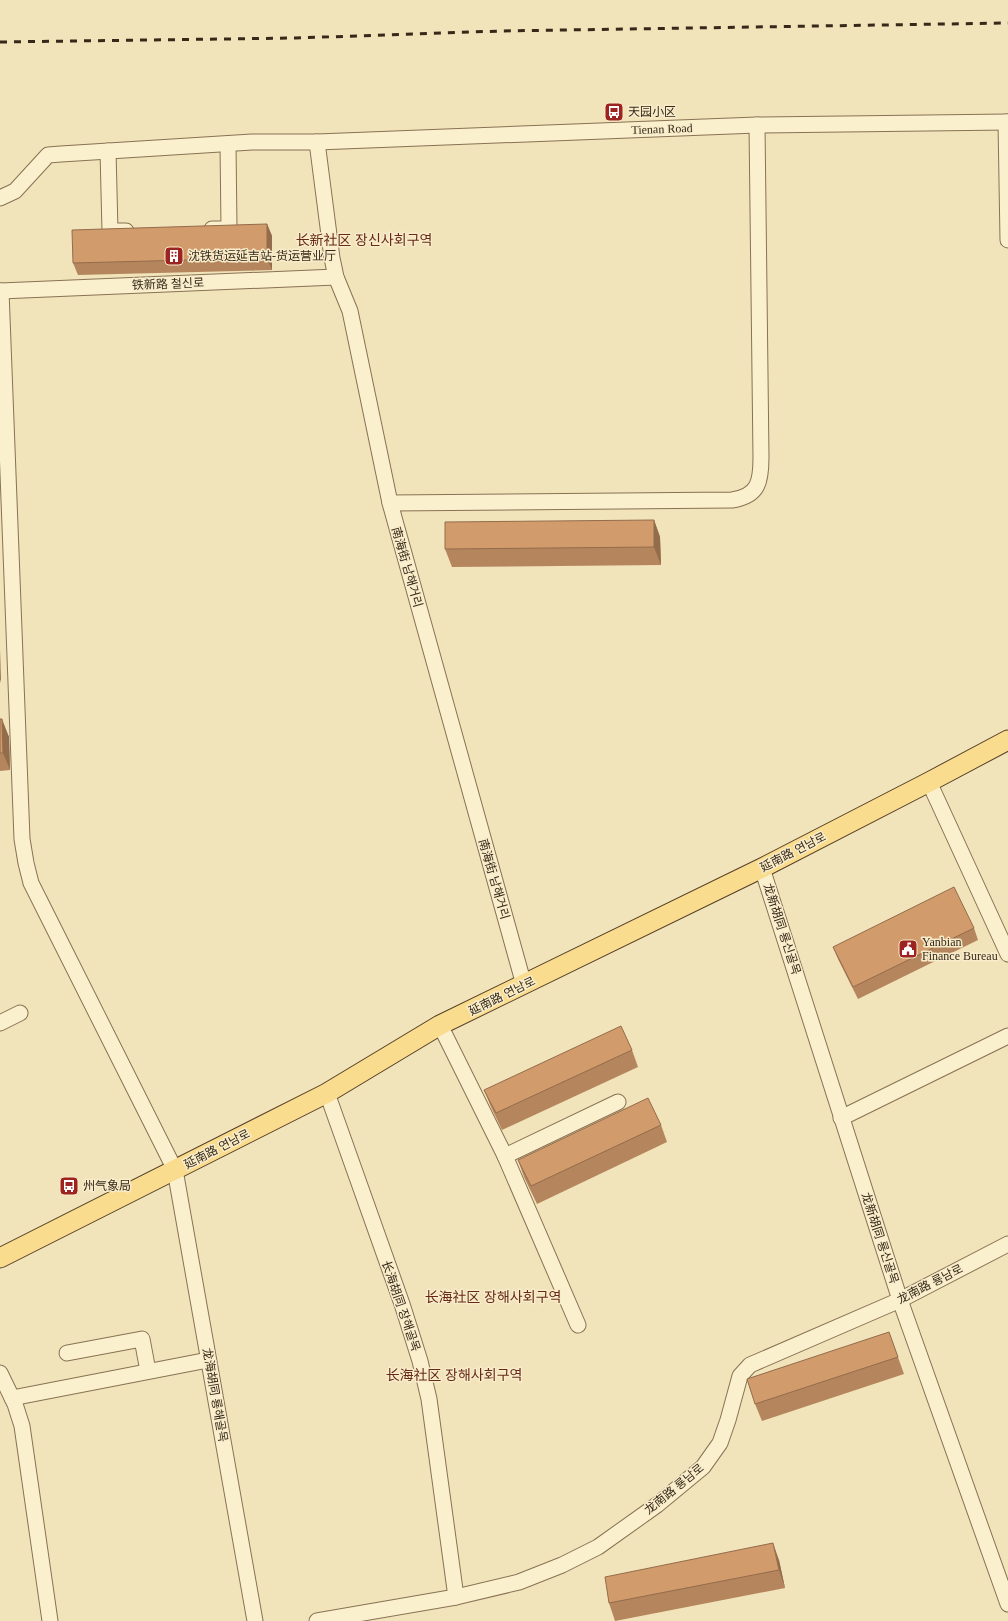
<svg xmlns="http://www.w3.org/2000/svg" width="1008" height="1621" viewBox="0 0 1008 1621" font-family="'Times New Roman','Noto Sans SC','Noto Sans KR',serif">
	<style>
		.lines { fill: none; stroke-linecap: round; stroke-linejoin: round }
		.minor-casing { stroke: #887253; stroke-width: 17 }
		.major-casing { stroke: #553f28; stroke-width: 21 }
		.minor { stroke: #fbf0cd; stroke-width: 15 }
		.major { stroke: #f9dc8d; stroke-width: 19 }
		.rail { stroke: #362919; stroke-width: 3; stroke-dasharray: 7 7; stroke-linecap: butt }
		.wall { fill: #b5855d }
		.shaded-wall { fill: #936c4c }
		.building { fill: #d29b6c; stroke: #936c4c }
		.labels { text-anchor: middle; stroke-width: 3; stroke-linejoin: round; paint-order: stroke }
		.poi-label { font-size: 12px; fill: #362919; stroke: #f8ecca; text-anchor: start }
		.street-label { font-size: 12px; fill: #362919; stroke: #f8ecca }
		.quarter-label { font-size: 14px; fill: #662a16; stroke: #f8ecca }
	</style>
	<rect width="100%" height="100%" fill="#f1e3ba"/>
	<g class="lines">
		<g class="minor-casing">
			<g id="minor">
				<path d="M1006,122l2,118"/>
				<path d="M317,142l15,116 4,19 14,34 40,192 134,482"/>
				<path d="M108,151l2,80h16"/>
				<path d="M0,198l15,-7 33,-36 13,-1 191,-12h65l440,-17 251,-3"/>
				<path d="M212,229h17l-1,-85"/>
				<path d="M0,291l336,-14"/>
				<path d="M1,291l21,548 4,24 5,20 144,287 80,451"/>
				<path d="M390,503l342,-3c27,-4 29,-19 29,-43l-4,-332"/>
				<path d="M929,782l79,172"/>
				<path d="M762,868l138,432 108,304"/>
				<path d="M0,1023l20,-10"/>
				<path d="M440,1025l65,131 73,169"/>
				<path d="M327,1093l75,211 18,57 9,38 27,198"/>
				<path d="M841,1118l167,-82"/>
				<path d="M505,1156l113,-54"/>
				<path d="M67,1353l75,-14 6,32"/>
				<path d="M0,1373l15,31 7,22 28,195"/>
				<path d="M12,1398l196,-38"/>
				<path d="M317,1621l139,-24 63,-15 43,-17 36,-18 59,-42 46,-38 17,-24 8,-23 12,-44 10,-11 150,-65 108,-56"/>
			</g>
		</g>
		<g class="major-casing">
			<path id="major" d="M0,1258l327,-165 113,-68 322,-157 167,-86 79,-42"/>
		</g>
		<use href="#minor" class="minor"/>
		<use href="#major" class="major"/>
		<path class="rail" d="M0,42l296,-4 205,-7 507,-8"/>
	</g>
	<g class="wall">
		<path d="M267,224l5,12v34l-194,5 -5,-12z"/>
		<path d="M654,520l6,17 1,28 -209,2 -7,-18z"/>
		<path d="M0,719l9,18 1,33 -10,1z"/>
		<path d="M974,928l4,12 -120,59 -20,-40 -5,-12z"/>
		<path d="M632,1050l6,17 -136,63 -11,-23 -7,-17z"/>
		<path d="M661,1125l6,17 -130,62 -13,-27 -6,-17z"/>
		<path d="M889,1332l15,42 -142,47 -7,-17z"/>
		<path d="M779,1560l6,28 -170,33 -6,-18z"/>
	</g>
	<g class="shaded-wall">
		<path d="M267,224l5,12v34l-5,-12z"/>
		<path d="M654,520l6,17 1,28 -7,-18z"/>
		<path d="M0,649l1,34 -1,-4z"/>
		<path d="M2,719l7,18 1,33 -7,-17z"/>
		<path d="M773,1543l6,17 6,28 -6,-18z"/>
	</g>
	<g class="building">
		<path d="M267,224v34l-194,5 -1,-33z"/>
		<path d="M654,520v27l-209,2v-27z"/>
		<path d="M0,719h2l1,34h-3z"/>
		<path d="M954,887l20,41 -121,59 -20,-40z"/>
		<path d="M621,1026l11,24 -136,63 -12,-23z"/>
		<path d="M648,1098l13,27 -130,61 -13,-26z"/>
		<path d="M889,1332l9,25 -143,47 -8,-25z"/>
		<path d="M773,1543l6,27 -170,33 -4,-26z"/>
	</g>
	<defs>
		<g id="bus-square" transform="scale(1)"><rect x="-9" y="-9" width="18" height="18" rx="4" fill="#9c231f" stroke="#f8ecca"/><path d="M-5-6H5V4H4V6H2V4H-2V6H-4V4H-5ZM-3.5-4V0h7V-4ZM-3.5 1.2v1.5H-2V1.2ZM2 1.2v1.5H3.5V1.2Z" fill="#fff"/></g>
		<g id="building-square" transform="scale(1)"><rect x="-9" y="-9" width="18" height="18" rx="4" fill="#9c231f" stroke="#f8ecca"/><path d="M-4-6H4V6H1V3H-1V6H-4ZM-2.5-4.3h1.7v1.8h-1.7ZM.8-4.3h1.7v1.8H.8ZM-2.5-1h1.7V.8h-1.7ZM.8-1h1.7V.8H.8Z" fill="#fff"/></g>
		<g id="civic-square" transform="scale(1)"><rect x="-9" y="-9" width="18" height="18" rx="4" fill="#9c231f" stroke="#f8ecca"/><path d="M-.6-6.5H3V-4.5H.6V-3L4-1V1h2V6H-6V1h2V-1L-.6-3ZM-1.2 2.5V6h2.4V2.5Z" fill="#fff"/></g>
	</defs>
	<g fill-rule="evenodd">
		<use href="#bus-square" x="614" y="112"/>
		<use href="#building-square" x="174" y="256"/>
		<use href="#civic-square" x="908" y="949"/>
		<use href="#bus-square" x="69" y="1186"/>
	</g>
	<g class="labels">
		<g class="poi-label">
			<text x="628" y="116">天园小区</text>
			<text x="188" y="260">沈铁货运延吉站-货运营业厅</text>
			<text x="922" y="946">Yanbian<tspan x="922" dy="14">Finance Bureau</tspan></text>
			<text x="83" y="1190">州气象局</text>
		</g>
		<g class="street-label">
			<text transform="translate(662 129) rotate(-2)" y="4">Tienan Road</text>
			<text transform="translate(168 284) rotate(-2)" y="4">铁新路 철신로</text>
			<text transform="translate(407 567) rotate(74)" y="4">南海街 남해거리</text>
			<text transform="translate(793 852) rotate(-27)" y="4">延南路 연남로</text>
			<text transform="translate(494 879) rotate(74)" y="4">南海街 남해거리</text>
			<text transform="translate(782 929) rotate(72)" y="4">龙新胡同 룡신골목</text>
			<text transform="translate(502 996) rotate(-26)" y="4">延南路 연남로</text>
			<text transform="translate(217 1149) rotate(-27)" y="4">延南路 연남로</text>
			<text transform="translate(880 1238) rotate(72)" y="4">龙新胡同 룡신골목</text>
			<text transform="translate(930 1284) rotate(-27)" y="4">龙南路 룡남로</text>
			<text transform="translate(401 1306) rotate(71)" y="4">长海胡同 장해골목</text>
			<text transform="translate(215 1395) rotate(80)" y="4">龙海胡同 룡해골목</text>
			<text transform="translate(674 1489) rotate(-39)" y="4">龙南路 룡남로</text>
		</g>
		<g class="quarter-label">
			<text x="364" y="245">长新社区 장신사회구역</text>
			<text x="493" y="1302">长海社区 장해사회구역</text>
			<text x="454" y="1380">长海社区 장해사회구역</text>
		</g>
	</g>
</svg>
